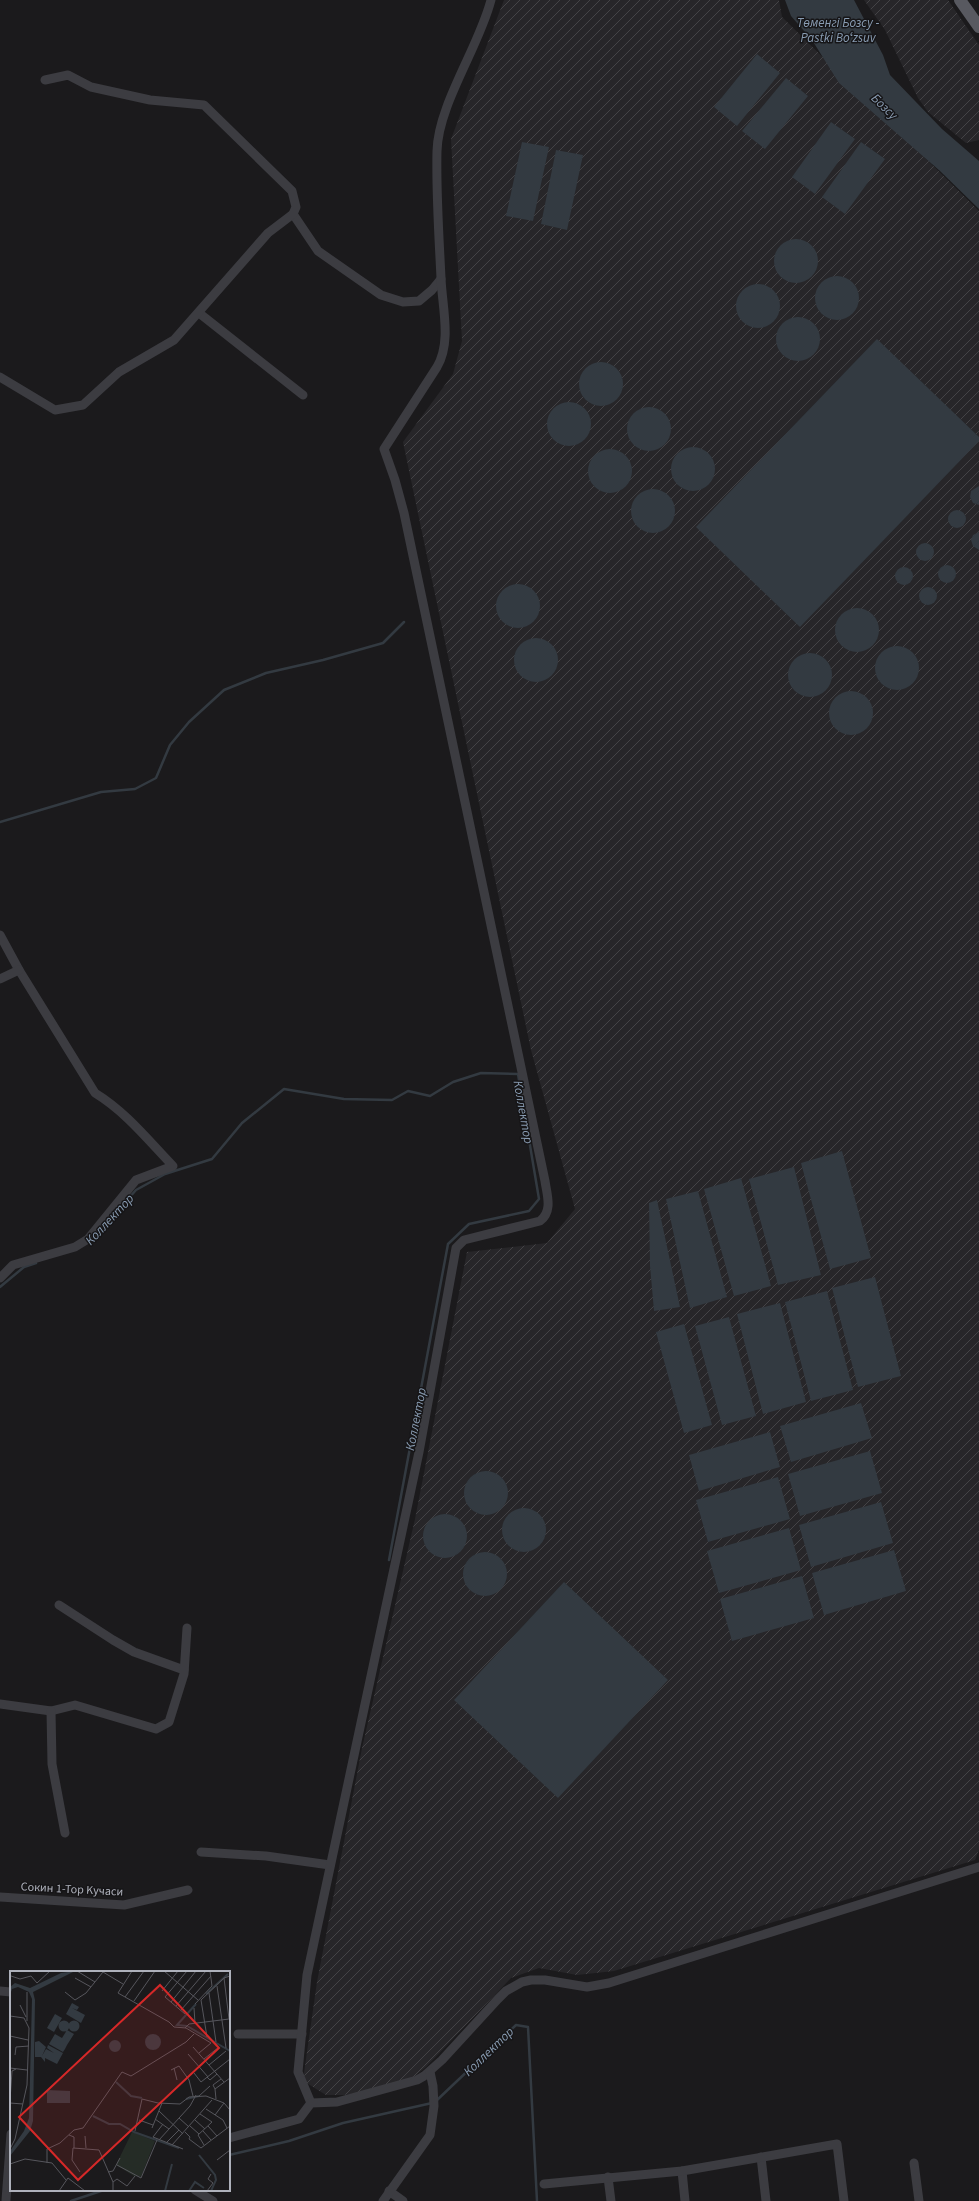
<svg xmlns="http://www.w3.org/2000/svg" width="979" height="2201" viewBox="0 0 979 2201" font-family="'Source Sans 3',sans-serif">
	<style>
		.industrial { fill: url(#industrial-furrows) }
		.water { fill: #333a41 }
		.lines { fill: none; stroke-linecap: round; stroke-linejoin: round }
		.stream { stroke: #333a41; stroke-width: 2.5 }
		.minor { stroke: #3c3c41; stroke-width: 9 }
		.major { stroke: #585960; stroke-width: 12 }
		.labels { text-anchor: middle; stroke-width: 3; stroke-linejoin: round; paint-order: stroke }
		.street-label { font-size: 12px; fill: #aeb1bb; stroke: #161517 }
		.water-label { font-size: 13px; font-style: italic; fill: #899cb2; stroke: #161517 }
		.inset-river { fill: none; stroke: #333a41; stroke-width: 2 }
		.inset-road { fill: none; stroke: #56565c; stroke-width: 1 }
		.view { fill: #d62828; fill-opacity: 0.15; stroke: #d62828; stroke-width: 2 }
		.inset-edge { fill: none; stroke: #aeb1bb; stroke-width: 2 }
	</style>
	<defs>
		<pattern id="industrial-furrows" width="10" height="10" patternUnits="userSpaceOnUse"><rect width="10" height="10" fill="#272629"/><path d="M-1 1l2-2M0 10L10 0M9 11l2-2" fill="none" stroke="#444346"/></pattern>
	</defs>
	<rect width="100%" height="100%" fill="#1b1a1c"/>
	<g class="industrial">
		<path d="M504,0h275l3,17 197,194v1639l-4,10 -361,111 -37,4 -38,-7 -28,10 -85,89 -15,12 -36,11 -31,5h-18l-21,-13 -1,-9 13,-91 45,-234 53,-229 52,-267 80,-9 28,-34 -44,-159 -128,-608 50,-68 9,-33 -11,-202z"/>
		<path d="M864,0h84l31,45v95l-13,3 -38,-31 -10,-14 -33,-68z"/>
	</g>
	<g class="water">
		<path d="M785,0h69l29,55 7,20 52,54 37,32v48l-39,-38 -101,-88 -27,-43 -21,-24z"/>
		<path d="M757,54l23,19 -43,53 -23,-19z"/>
		<path d="M786,78l22,18 -43,53 -23,-18z"/>
		<path d="M831,122l24,17 -40,55 -23,-17z"/>
		<path d="M522,142l27,5 -16,74 -27,-5z"/>
		<path d="M861,142l24,17 -40,55 -23,-17z"/>
		<path d="M556,150l27,5 -16,75 -26,-6z"/>
		<circle cx="796" cy="261" r="22"/>
		<circle cx="837" cy="298" r="22"/>
		<circle cx="758" cy="306" r="22"/>
		<circle cx="798" cy="339" r="22"/>
		<path d="M877,339l102,98v4l-179,186 -104,-100z"/>
		<circle cx="601" cy="384" r="22"/>
		<circle cx="569" cy="424" r="22"/>
		<circle cx="649" cy="429" r="22"/>
		<circle cx="693" cy="469" r="22"/>
		<circle cx="610" cy="471" r="22"/>
		<path d="M979,486v19l-6,-2 -3,-6 1,-6z"/>
		<circle cx="653" cy="511" r="22"/>
		<circle cx="957" cy="519" r="9"/>
		<path d="M979,532v18l-6,-4 -2,-6 2,-5z"/>
		<circle cx="925" cy="552" r="9"/>
		<circle cx="947" cy="574" r="9"/>
		<circle cx="904" cy="576" r="9"/>
		<circle cx="518" cy="606" r="22"/>
		<circle cx="928" cy="596" r="9"/>
		<circle cx="857" cy="630" r="22"/>
		<circle cx="536" cy="660" r="22"/>
		<circle cx="897" cy="668" r="22"/>
		<circle cx="810" cy="675" r="22"/>
		<circle cx="851" cy="713" r="22"/>
		<path d="M842,1151l29,107 -41,11 -29,-106z"/>
		<path d="M794,1167l27,108 -43,10 -29,-106z"/>
		<path d="M741,1178l30,108 -37,10 -30,-107z"/>
		<path d="M698,1191l29,106 -37,11 -24,-109z"/>
		<path d="M657,1200l23,107 -26,4 -4,-45 -1,-63z"/>
		<path d="M875,1277l26,99 -43,11 -26,-99z"/>
		<path d="M827,1291l26,99 -42,11 -26,-99z"/>
		<path d="M780,1303l26,99 -43,12 -26,-100z"/>
		<path d="M729,1317l27,99 -34,9 -27,-99z"/>
		<path d="M684,1324l28,101 -28,8 -28,-101z"/>
		<path d="M861,1403l11,35 -81,24 -11,-36z"/>
		<path d="M770,1432l10,35 -81,24 -10,-36z"/>
		<path d="M870,1451l12,42 -82,23 -12,-42z"/>
		<circle cx="486" cy="1493" r="22"/>
		<path d="M778,1477l12,42 -82,23 -12,-42z"/>
		<path d="M881,1502l12,41 -82,24 -12,-42z"/>
		<circle cx="524" cy="1530" r="22"/>
		<circle cx="445" cy="1536" r="22"/>
		<path d="M789,1528l12,42 -82,23 -12,-42z"/>
		<path d="M894,1550l12,41 -82,24 -12,-42z"/>
		<circle cx="485" cy="1574" r="22"/>
		<path d="M802,1576l12,42 -82,23 -12,-42z"/>
		<path d="M564,1582l104,98 -110,118 -104,-98z"/>
	</g>
	<g class="lines">
		<g class="stream">
			<path d="M0,822l101,-30 34,-3 21,-11 14,-33 19,-23 35,-32 42,-17 57,-13 60,-17 21,-21"/>
			<path d="M97,1234l39,-44 29,-16 47,-15 30,-36 42,-34 60,10 48,1 16,-9 22,5 23,-14 28,-9 37,1 21,125 -10,12 -60,13 -21,20 -59,316"/>
			<path d="M0,1287l24,-20 12,-4"/>
			<path d="M436,2101l80,-76 12,2 9,174"/>
			<path d="M229,2155l60,-14 54,-18 89,-20"/>
			<path d="M71,2201l33,-11"/>
		</g>
		<g class="minor">
			<path d="M293,214l25,37 63,44 22,7 16,-1 13,-11 9,-11"/>
			<path d="M199,313l104,82"/>
			<path d="M0,377l55,33 28,-5 36,-33 55,-32 94,-107 25,-19 3,-7 -4,-16 -88,-86 -54,-5 -59,-13 -23,-12 -23,5"/>
			<path d="M0,935l19,35 76,123c31,19 53,47 78,73l-37,14 -48,59 -13,8 -62,18 -13,13"/>
			<path d="M0,979l19,-9"/>
			<path d="M59,1605l54,35 21,12 50,18"/>
			<path d="M0,1704l51,7 24,-6 81,24 13,-7 15,-48 3,-46"/>
			<path d="M51,1711l1,53 13,69"/>
			<path d="M201,1852l65,4 64,9"/>
			<path d="M0,1897l124,8 64,-15"/>
			<path d="M0,1991l11,1"/>
			<path d="M238,2034h64"/>
			<path d="M311,2103l-13,-31 9,-97 112,-523 37,-204 8,-8 76,-19c13,-10 7,-26 5,-40l-141,-668 -9,-33 -11,-31 53,-82c15,-25 5,-61 4,-89 -2,-42 -5,-85 -4,-127 1,-46 42,-104 54,-151"/>
			<path d="M229,2138l70,-19 12,-16 26,-1 80,-22 7,-4 18,-16 56,-61 8,-8 16,-9 9,-2h14l42,7 22,-4 370,-116"/>
			<path d="M761,2157l5,44"/>
			<path d="M914,2163l5,38"/>
			<path d="M682,2171l3,30"/>
			<path d="M608,2177l3,24"/>
			<path d="M544,2184l138,-13 155,-27 7,57"/>
			<path d="M195,2190l18,11"/>
			<path d="M389,2191l14,10"/>
			<path d="M6,2200l5,-66"/>
			<path d="M383,2201l47,-66 4,-29 -1,-20 -3,-14"/>
		</g>
		<path class="major" d="M960,0l19,27"/>
	</g>
	<g class="labels">
		<g class="street-label">
			<text transform="translate(72 1889) rotate(3)" y="4">Сокин 1-Тор Kучаси</text>
		</g>
		<g class="water-label">
			<text x="838" y="27">Төменгі Бозсу -<tspan x="838" dy="15">Pastki Boʻzsuv</tspan></text>
			<text transform="translate(885 106) rotate(44)" y="5">Бозсу</text>
			<text transform="translate(524 1112) rotate(80)" y="5">Коллектор</text>
			<text transform="translate(109 1219) rotate(-47)" y="5">Коллектор</text>
			<text transform="translate(415 1419) rotate(-79)" y="5">Коллектор</text>
			<text transform="translate(488 2051) rotate(-44)" y="5">Коллектор</text>
		</g>
	</g>
	<g transform="translate(10 1971)">
		<rect width="220" height="220" fill="#1b1a1c"/>
		<path d="M122,161l23,9 -14,36 -7,-1 -18,-11z" fill="#252c26"/>
		<path d="M65,0l-42,21 2,8 -2,121 -3,10 -20,25v-5l14,-20 5,-13 3,-119 -3,-7 -11,-5 -6,2 -2,6v-8l5,-4 15,5 31,-15zM62,32l7,4 -2,3 -5,-2 13,7 -2,4 -8,-4 8,4 -2,4 -15,-9zM45,43l7,4 -4,7 -6,-4 6,4 -4,7 -7,-4zM48.5 55a5.5 5.5 0 1 1 11 0a5.5 5.5 0 1 1-11 0ZM58.5 55a5.5 5.5 0 1 1 11 0a5.5 5.5 0 1 1-11 0ZM57,59l7,4 -7,11 -8,-4 8,4 -2,4 -8,-4 8,4 -2,3 -14,-8 6,-10 7,4zM135 71a8 8 0 1 1 16 0a8 8 0 1 1-16 0ZM99 75a6 6 0 1 1 12 0a6 6 0 1 1-12 0ZM29,70l7,6 -4,9 4,-7 8,4 -7,-5 1,-3 15,8 -6,11 -12,-6v4l-4,-5h-6v-15zM37,119l23,1v12h-23z" fill="#333a41"/>
		<path class="inset-river" d="M196,23l22,-20M186,33l-19,21 10,1 43,25M106,111l15,14 11,2M176,128l13,-3M83,145l16,8h11l14,8 45,16M189,184l16,20 1,5 -5,11M155,220l7,-27M179,220l6,-9 9,6"/>
		<path class="inset-road" d="M67,0l18,11M122,0l-14,22 51,29 5,5 12,1 25,15 -12,10M154,0l34,29M1,5l9,3 11,-3 6,7 13,-12M65,7l16,9M207,15l9,62M152,20l16,-20M55,21l10,8 11,-7 17,-21 20,12M199,22l7,49M115,26l19,-26M124,30l21,-30M161,31l25,-31M185,33l17,-18 -2,-15M10,34l6,12M166,35l30,-35M184,37l1,15M171,39l30,-34M175,43l-20,-17 22,-26M0,45l14,2 5,10 -2,57 -12,54 -5,10M219,48l-5,-41 6,-2M17,50v-29M175,57l4,-4 40,-5M0,65l18,4M197,66l-6,-37 23,-22M183,76l31,35M178,83l20,23M5,84l1,-8 13,-1M194,88l15,-12M199,94l17,-14M0,97l17,2M164,97l3,12M161,99l8,-4 10,14 4,16M184,102l7,9 29,-23M197,106l3,3 7,-6M205,118l-2,-4 8,-6M189,125l11,-10M206,128l-1,-10 15,-11M0,129l2,-29 4,-2M0,132l13,1M196,138l17,11 4,8M149,140l24,23M190,143l12,8 -14,13 6,10M205,144l9,-12M169,147l10,9M145,148l14,10M129,149l14,5M185,149l10,9M153,153l-10,13 30,12M180,155l9,8M198,155l9,10M142,157l10,-25M125,160l7,-32 16,4 22,1 9,-7 17,-1 18,7 6,7M193,160l8,9M175,161l5,5 -1,2 12,9 29,-22M59,164l5,2v11M75,165l1,12M149,169l31,-34 6,-11M156,172l13,-13M162,174l40,-45M207,189l13,-10M37,192v-14l13,-6 14,-13 9,-2 39,-56 9,4 55,-34 8,-8M0,193l15,-5 27,4 14,17M107,194l24,13 16,-38M70,201l-8,-12 1,-12 26,2 14,32v9M98,201l5,-1 7,-13M103,211l4,-3 10,7 8,-10M49,220l9,-13 17,13M197,220l6,-8 -5,-4 3,-5"/>
		<path class="view" d="M150,14l59,63 -141,132 -59,-63z"/>
		<rect width="220" height="220" class="inset-edge"/>
	</g>
</svg>
